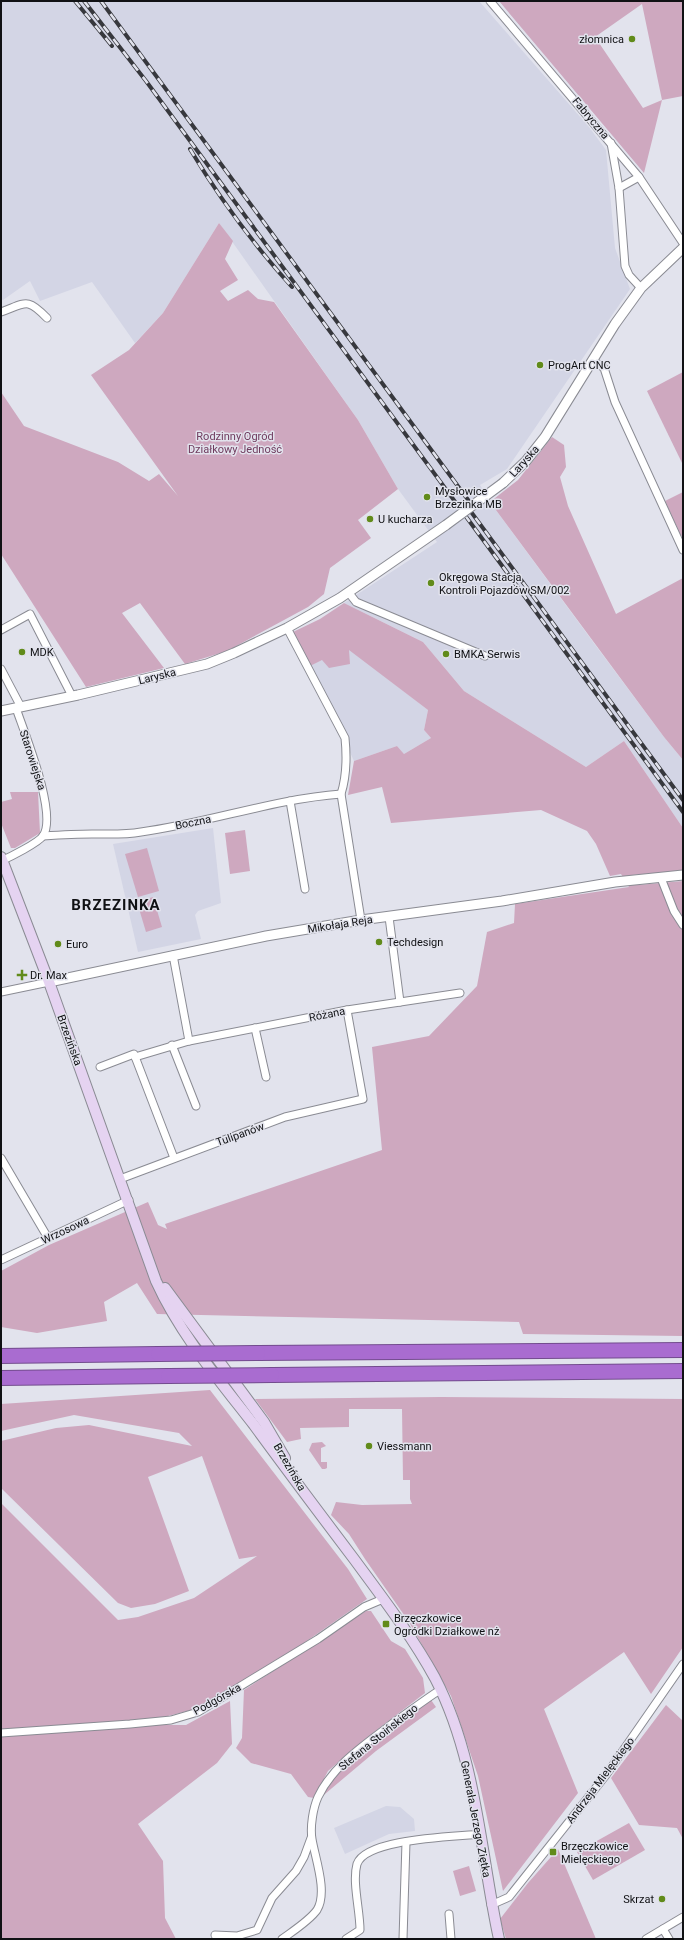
<svg xmlns="http://www.w3.org/2000/svg" width="684" height="1940" viewBox="0 0 684 1940" font-family="Roboto,sans-serif">
	<style>
		.built { fill: #d3d5e5 }
		.green { fill: #cea8bf; fill-rule: evenodd }
		.lines { fill: none; stroke-linecap: round; stroke-linejoin: round }
		.minor-casing { stroke: #8a8b93; stroke-width: 9 }
		.tertiary-casing { stroke: #8a8b93; stroke-width: 11 }
		.secondary-casing { stroke: #8a8b93; stroke-width: 12 }
		.motorway-casing { stroke: #734c8e; stroke-width: 16 }
		.minor { stroke: #fff; stroke-width: 7 }
		.tertiary { stroke: #fff; stroke-width: 9 }
		.secondary { stroke: #e5d3f1; stroke-width: 10 }
		.motorway { stroke: #a96cd0; stroke-width: 14 }
		.rail-casing { stroke: #37383d; stroke-width: 4 }
		.rail { stroke: #e2e3ed; stroke-width: 2.5; stroke-dasharray: 8; stroke-linecap: butt }
		.tertiary-bridge-casing { stroke: #8a8b93; stroke-width: 11; stroke-linecap: butt }
		.motorway-bridge-casing { stroke: #734c8e; stroke-width: 16; stroke-linecap: butt }
		.tertiary-bridge { stroke: #fff; stroke-width: 9 }
		.motorway-bridge { stroke: #a96cd0; stroke-width: 14 }
		.poi-dot { fill: #618b1a; stroke: #e2e3ed; stroke-width: 1.5 }
		.labels { text-anchor: middle; stroke-width: 3; stroke-linejoin: round; paint-order: stroke }
		.poi-label { font-size: 11px; fill: #101114; stroke: #e2e3ed; text-anchor: start }
		.street-label { font-size: 11px; fill: #101114; stroke: #e2e3ed }
		.park-label { font-size: 11px; fill: #6f3b5e; stroke: #e2e3ed }
		.district-label { font-size: 15px; font-weight: bold; letter-spacing: 1px; fill: #101114; stroke: #e2e3ed }
	</style>
	<rect width="100%" height="100%" fill="#e2e3ed"/>
	<g class="built">
		<path d="M1,1h478l110,126 17,23 9,98 15,41 -123,180 -27,16 10,17 106,144 68,91 19,23v68l-59,-87 -38,26 -122,-76 -41,-49 -79,-39 93,-61 -39,-53 -40,-69 -139,-197 -56,90 -28,30 -43,-61 -52,19 -10,-20 -27,19 -2,-1z"/>
		<path d="M349,649l79,61 -4,20 7,8 -27,16 -7,-8 -43,15 -44,-95 12,-7z"/>
		<path d="M213,828l8,75 -23,8 -3,4 6,24 -63,13 -25,-108z"/>
		<path d="M386,1806l14,1 14,12 1,12 -26,3 -44,20 -11,-26z"/>
	</g>
	<g class="green">
		<path d="M499,1h184v95l-21,4 -18,73zM642,4l20,96 -19,8 -48,-71z"/>
		<path d="M219,223l14,18 -8,18 13,21 -18,11 8,10 20,-11 10,9 16,3 84,118 40,69 -40,31 13,18 -41,30 -6,26 -16,13 -81,44 -42,13 -45,-61 -18,10 42,55 -78,19 -85,-133v-162l23,34 94,36 31,19 10,-7 19,22 -87,-121 38,-25 34,-37z"/>
		<path d="M683,372v93l-36,-74z"/>
		<path d="M552,437l12,8 2,22 -6,10 8,29 48,108 67,-36v182l-19,-23 -174,-235 28,-22z"/>
		<path d="M683,492v43l-2,1 -16,-35z"/>
		<path d="M344,603l79,39 41,49 122,76 38,-26 59,87v43l-51,4 6,10 45,-4v455l-160,-2 -4,-12 -362,-8 -20,-31 -33,19 3,19 -70,12 -36,-6v-56l48,-26 99,-43 10,23 9,4 -2,-5 217,-74 -10,-103 57,-11 48,-50 10,-54 27,-9 1,-19 114,-17 -8,-13 -11,2 -14,-32 -9,-13 -46,-21 -150,13 -9,-36 -34,8 6,-34 43,-15 7,8 27,-16 -7,-8 4,-20 -79,-60 1,14 -21,4 -7,-8 -12,6 -17,-34 27,-13z"/>
		<path d="M10,792h28l2,41 -25,15h-4l-10,-25v-21l11,-3z"/>
		<path d="M245,830l5,41 -20,3 -5,-41z"/>
		<path d="M147,848l12,43 -21,6 -13,-43z"/>
		<path d="M153,897l9,30 -16,5 -9,-30z"/>
		<path d="M210,1390l138,179 19,30 -66,46 -102,63 -35,9 -91,8h113l44,-24 2,43 -15,19 -79,61 25,37 2,57 11,21h-175v-436l117,117 20,-3 56,-19 63,-42 -18,3 -37,-103 -54,21 41,114 -34,13 -24,4 -13,-5 -117,-115v-47l55,-13 33,-3 103,21 -13,-13 -105,-18 -73,16v-27z"/>
		<path d="M441,1397l242,2v248l-32,47 -27,-42 -80,57 34,84 -75,98 -25,-115 -27,-80 -42,-74 -44,-63 -16,-25 -18,-19 5,-13 26,3 50,-1 -2,-5v-19h-7l-1,-71h-53v18l-49,1 1,11 -14,3 -32,-43z"/>
		<path d="M322,1442l4,4 -5,2v14h6v6l-2,1h-3l-13,-19 3,-7z"/>
		<path d="M366,1611h5l20,30 14,8 18,29 2,15 -60,46 -37,32 -14,27 -6,-1 -17,-23 -40,-11 -15,-15 6,-10 2,-48z"/>
		<path d="M431,1700l5,7 -60,44 -57,48 18,-24 36,-32z"/>
		<path d="M666,1705l17,16v118l-6,-11 -38,-3 -28,-47z"/>
		<path d="M629,1823l16,27 -52,30 -16,-28z"/>
		<path d="M558,1849l38,90h-90l-6,-20 28,-36z"/>
		<path d="M469,1866l7,25 -16,5 -7,-25z"/>
	</g>
	<g class="lines">
		<g class="minor-casing">
			<g id="minor">
				<path d="M490,1l149,176 44,66"/>
				<path d="M611,143l8,45 6,78 4,9 12,13"/>
				<path d="M619,188l20,-11"/>
				<path d="M1,312c25,-9 26,-15 46,6"/>
				<path d="M592,360l12,8 11,34 68,148"/>
				<path d="M349,593l7,9 129,54"/>
				<path d="M287,628l58,110c2,20 2,37 -4,56l20,126"/>
				<path d="M1,630l29,-16 42,82"/>
				<path d="M1,669l20,38"/>
				<path d="M290,801l15,88"/>
				<path d="M43,836c16,-1 33,-2 49,-2 17,0 32,1 49,-2 67,-9 133,-33 200,-38"/>
				<path d="M1,861c9,-4 37,-18 42,-25 15,-22 -19,-104 -27,-128"/>
				<path d="M661,878l13,33 9,14"/>
				<path d="M389,917l11,85"/>
				<path d="M173,955l16,86"/>
				<path d="M1,992l48,-10"/>
				<path d="M255,1028l11,49"/>
				<path d="M172,1045l24,61"/>
				<path d="M135,1057l54,-16 158,-31 113,-17"/>
				<path d="M100,1067l34,-13 40,104"/>
				<path d="M1,1158l47,80"/>
				<path d="M120,1179l165,-62 78,-18 -16,-89"/>
				<path d="M1,1260l128,-60"/>
				<path d="M1,1733l129,-9 41,-4 27,-8 120,-73 46,-32 19,-8"/>
				<path d="M491,1905l18,-8 97,-122 77,-111"/>
				<path d="M449,1914l2,25"/>
				<path d="M663,1929l6,10"/>
				<path d="M215,1935l22,1 20,-6 15,-32 24,-27 8,-14 7,-19"/>
				<path d="M282,1939c11,-8 27,-18 35,-29 11,-18 -2,-52 -5,-71 -2,-12 1,-31 6,-42 15,-32 48,-53 75,-74 16,-11 31,-23 47,-33"/>
				<path d="M346,1939l14,-9c0,-20 -8,-48 -3,-66 9,-26 99,-27 124,-30"/>
				<path d="M403,1939l3,-97"/>
				<path d="M646,1939l37,-22"/>
			</g>
		</g>
		<g class="tertiary-casing">
			<g id="tertiary">
				<path d="M503,483l23,-22 19,-24 70,-113 26,-36 42,-40"/>
				<path d="M1,711l77,-16 129,-31 27,-11 53,-25 53,-30 106,-73"/>
				<path d="M49,982l217,-46 95,-16 141,-19 113,-19 68,-7"/>
			</g>
		</g>
		<g class="secondary-casing">
			<g id="secondary">
				<path d="M1,857l48,125 107,299c24,53 63,99 98,144 33,45 66,89 100,134 28,38 58,77 81,119 42,81 45,174 64,261"/>
				<path d="M165,1288l99,134 21,36"/>
			</g>
		</g>
		<g class="motorway-casing">
			<g id="motorway">
				<path d="M258,1353l425,-3"/>
				<path d="M1,1356l157,-2"/>
				<path d="M272,1375l411,-4"/>
				<path d="M1,1378l167,-2"/>
			</g>
		</g>
		<use href="#minor" class="minor"/>
		<use href="#tertiary" class="tertiary"/>
		<use href="#secondary" class="secondary"/>
		<use href="#motorway" class="motorway"/>
		<g class="rail-casing">
			<g id="rail">
				<path d="M75,1l37,45"/>
				<path d="M84,1l62,80 537,731"/>
				<path d="M101,1l373,507"/>
				<path d="M190,149c30,50 63,95 102,138"/>
				<path d="M466,505l217,295"/>
			</g>
		</g>
		<use href="#rail" class="rail"/>
		<g class="tertiary-bridge-casing">
			<path id="tertiary-bridge" d="M446,525l57,-42"/>
		</g>
		<g class="motorway-bridge-casing">
			<g id="motorway-bridge">
				<path d="M158,1354l100,-1"/>
				<path d="M168,1376l104,-1"/>
			</g>
		</g>
		<use href="#tertiary-bridge" class="tertiary-bridge"/>
		<use href="#motorway-bridge" class="motorway-bridge"/>
	</g>
	<g class="poi-dot">
		<circle cx="632" cy="39" r="4"/>
		<circle cx="540" cy="365" r="4"/>
		<circle cx="427" cy="497" r="4"/>
		<circle cx="370" cy="519" r="4"/>
		<circle cx="431" cy="583" r="4"/>
		<circle cx="22" cy="652" r="4"/>
		<circle cx="446" cy="654" r="4"/>
		<circle cx="379" cy="942" r="4"/>
		<circle cx="58" cy="944" r="4"/>
		<path d="M20 969h4v4h4v4h-4v4h-4v-4h-4v-4h4z"/>
		<circle cx="369" cy="1446" r="4"/>
		<rect x="382" y="1620" width="8" height="8" rx="2"/>
		<rect x="549" y="1848" width="8" height="8" rx="2"/>
		<circle cx="662" cy="1899" r="4"/>
	</g>
	<g class="labels">
		<g class="poi-label">
			<text x="624" y="43" text-anchor="end">złomnica</text>
			<text x="548" y="369">ProgArt CNC</text>
			<text x="435" y="495">Mysłowice<tspan x="435" dy="13">Brzezinka MB</tspan></text>
			<text x="378" y="523">U kucharza</text>
			<text x="439" y="581">Okręgowa Stacja<tspan x="439" dy="13">Kontroli Pojazdów SM/002</tspan></text>
			<text x="30" y="656">MDK</text>
			<text x="454" y="658">BMKA Serwis</text>
			<text x="387" y="946">Techdesign</text>
			<text x="66" y="948">Euro</text>
			<text x="30" y="979">Dr. Max</text>
			<text x="377" y="1450">Viessmann</text>
			<text x="394" y="1622">Brzęczkowice<tspan x="394" dy="13">Ogródki Działkowe nż</tspan></text>
			<text x="561" y="1850">Brzęczkowice<tspan x="561" dy="13">Mielęckiego</tspan></text>
			<text x="654" y="1903" text-anchor="end">Skrzat</text>
		</g>
		<g class="street-label">
			<text transform="translate(591 118) rotate(50)" y="4">Fabryczna</text>
			<text transform="translate(524 461) rotate(-48)" y="4">Laryska</text>
			<text transform="translate(157 676) rotate(-14)" y="4">Laryska</text>
			<text transform="translate(33 760) rotate(72)" y="4">Starowiejska</text>
			<text transform="translate(193 822) rotate(-11)" y="4">Boczna</text>
			<text transform="translate(340 924) rotate(-9)" y="4">Mikołaja Reja</text>
			<text transform="translate(327 1014) rotate(-11)" y="4">Różana</text>
			<text transform="translate(70 1040) rotate(70)" y="4">Brzezińska</text>
			<text transform="translate(240 1134) rotate(-20)" y="4">Tulipanów</text>
			<text transform="translate(65 1230) rotate(-25)" y="4">Wrzosowa</text>
			<text transform="translate(290 1467) rotate(60)" y="4">Brzezińska</text>
			<text transform="translate(217 1699) rotate(-29)" y="4">Podgórska</text>
			<text transform="translate(378 1737) rotate(-39)" y="4">Stefana Stoińskiego</text>
			<text transform="translate(600 1780) rotate(-53)" y="4">Andrzeja Mielęckiego</text>
			<text transform="translate(476 1819) rotate(79)" y="4">Generała Jerzego Ziętka</text>
		</g>
		<g class="park-label">
			<text x="235" y="440">Rodzinny Ogród<tspan x="235" dy="13">Działkowy Jedność</tspan></text>
		</g>
		<g class="district-label">
			<text x="116" y="910">BRZEZINKA</text>
		</g>
	</g>
	<rect width="684" height="1940" fill="none" stroke="#101114" stroke-width="4"/>
</svg>
